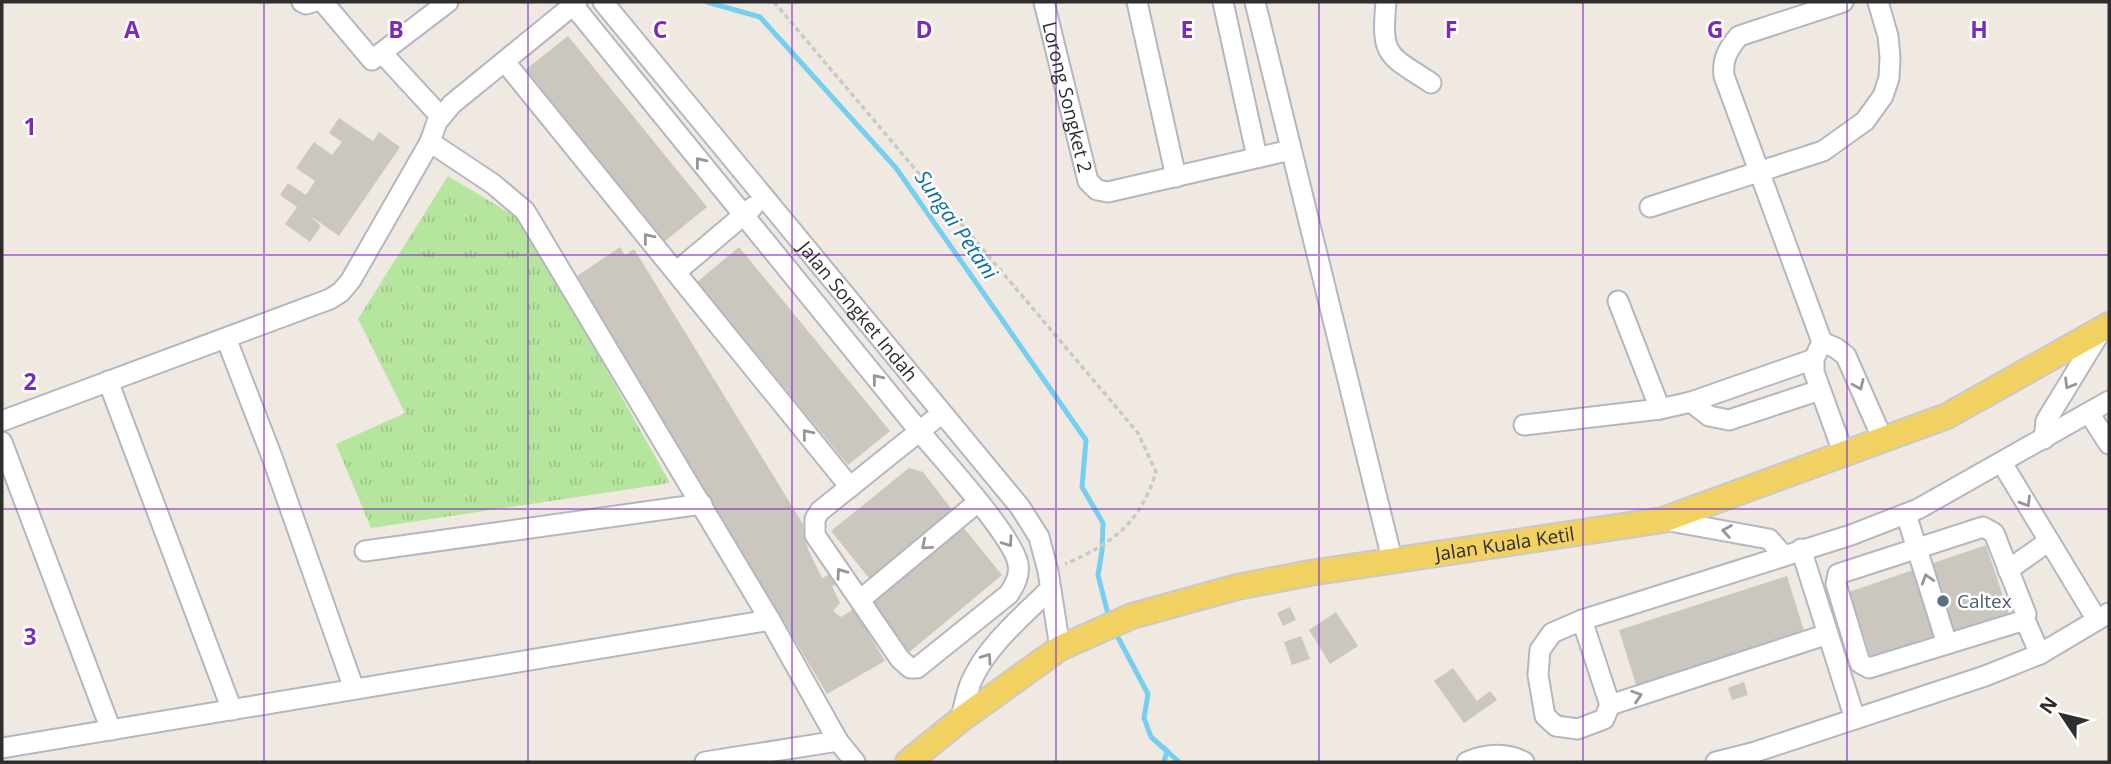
<svg xmlns="http://www.w3.org/2000/svg" width="2111" height="764" viewBox="0 0 2111 764" font-family="'Open Sans',sans-serif">
	<style>
		.park { fill: url(#park-tufts) }
		.lines { fill: none; stroke-linecap: round; stroke-linejoin: round }
		.stream { stroke: #75cff0; stroke-width: 5 }
		.building { fill: #cbc7bf }
		.minor-casing { stroke: #b4b7c1; stroke-width: 23 }
		.major-casing { stroke: #c9c9c9; stroke-width: 28 }
		.path { stroke: #c9c9c9; stroke-width: 3.5; stroke-dasharray: 5 3.5; stroke-linecap: butt }
		.minor { stroke: #fff; stroke-width: 19 }
		.major { stroke: #f2d163; stroke-width: 24 }
		.oneway { stroke: #969696 }
		.grid { fill: none; stroke: #7b2cbf; stroke-width: 2; stroke-opacity: 0.55 }
		.service-dot { fill: #5c6f8a; stroke: #fff; stroke-width: 2.5 }
		.labels { text-anchor: middle; stroke-width: 5; stroke-linejoin: round; paint-order: stroke }
		.street-label { font-size: 19px; fill: #2e2e2e; stroke: #fff }
		.service-label { font-size: 19px; fill: #4e5e75; stroke: #fff; text-anchor: start }
		.water-label { font-size: 21px; font-style: italic; fill: #0d6fa3; stroke: #fff }
		.grid-label { font-size: 23px; text-anchor: middle; font-weight: bold; fill: #7b2cbf; stroke: #fff; stroke-width: 5; stroke-linejoin: round; paint-order: stroke }
	</style>
	<defs>
		<pattern id="park-tufts" width="24" height="20" patternUnits="userSpaceOnUse" patternTransform="scale(1.75)"><rect width="24" height="20" fill="#b6e59e"/><path d="M3 7l-1-3M5 7V3M7 7l1-3M15 17l-1-3M17 17v-4M19 17l1-3" fill="none" stroke="#9dc588"/></pattern>
	</defs>
	<rect width="100%" height="100%" fill="#efe9e1"/>
	<path class="park" d="M448,176l75,45 147,262 -299,45 -35,-84 69,-31 -47,-94z"/>
	<g class="lines">
		<g class="stream">
			<path d="M707,2l53,15 136,151 190,272 -4,47 21,36 -1,28 -4,24 11,43"/>
			<path d="M1114,630l34,64 -4,24 7,19 16,14 -3,11"/>
			<path d="M1167,751l12,11"/>
		</g>
	</g>
	<g class="building">
		<path d="M568,36l139,171 -43,35 -139,-172z"/>
		<path d="M339,118l34,23 6,-9 21,15 -61,89 -30,-21 12,11 -11,16 -25,-18 12,-17 -17,-12 8,-12 18,12 9,-14 -19,-13 18,-26 18,13 10,-13 -13,-9z"/>
		<path d="M620,247l5,8 9,-6 169,275 5,25 14,29 8,-4 5,11 -3,1 8,17 -7,8 8,6 13,-8 31,52 -58,33 -250,-418z"/>
		<path d="M739,247l151,184 -42,34 -151,-183z"/>
		<path d="M909,468l14,4 30,39 -84,67 -38,-47z"/>
		<path d="M963,527l39,48 -101,84 -39,-47z"/>
		<path d="M1986,545l24,72 -137,47 -24,-72z"/>
		<path d="M1787,576l18,58 -168,54 -18,-58z"/>
		<path d="M1290,607l6,13 -13,6 -6,-13z"/>
		<path d="M1336,612l22,34 -28,18 -21,-34z"/>
		<path d="M1301,636l9,23 -18,6 -8,-23z"/>
		<path d="M1453,668l24,33 13,-10 7,9 -33,23 -30,-42z"/>
		<path d="M1744,682l4,13 -16,5 -4,-12z"/>
	</g>
	<g class="lines">
		<g class="minor-casing">
			<g id="minor">
				<path d="M302,2l4,2 7,-2"/>
				<path d="M323,2l49,58 76,-58"/>
				<path id="s1" d="M603,2l417,505 19,30 9,34 12,77"/>
				<path id="s2" d="M1044,2l44,179 9,9 11,2 183,-42"/>
				<path d="M1137,2l39,175"/>
				<path d="M1223,2l34,155"/>
				<path d="M1255,2l137,557"/>
				<path d="M1386,2c-5,55 1,52 45,81"/>
				<path d="M1843,2l-104,34c-11,13 -17,23 -15,40l98,266 -8,17v13l30,83"/>
				<path d="M573,5l347,427c20,24 94,105 98,132 2,12 -3,20 -9,30l-92,74h-7l-10,-9 -85,-124v-16l5,-8 121,-97"/>
				<path d="M383,54l58,63"/>
				<path d="M505,62l345,425"/>
				<path d="M430,142l63,42 32,27 245,409 68,121 17,21"/>
				<path d="M1650,207l173,-56 42,-30 18,-25 6,-18 1,-21 -2,-21 -10,-34"/>
				<path d="M676,272l77,-65"/>
				<path d="M1618,301l42,108"/>
				<path d="M226,338l46,119 82,232"/>
				<path d="M1822,342l14,6 10,8 37,84"/>
				<path d="M108,381l124,329"/>
				<path d="M1691,402l18,14 20,4 91,-30"/>
				<path d="M2089,413l20,31"/>
				<path d="M2,421l328,-122 11,-7 10,-12 79,-138 7,-20 15,-18 125,-102"/>
				<path d="M1524,425l136,-16 31,-7 123,-43"/>
				<path d="M2044,439l2,-18 55,-90"/>
				<path d="M2,442l109,288"/>
				<path d="M2002,463l95,157"/>
				<path d="M1906,514l41,130"/>
				<path d="M1664,520l105,19 14,16"/>
				<path d="M1983,527l11,6 32,81 -1,6 -156,48 -9,-5 -24,-79 2,-10z"/>
				<path d="M1801,549l54,170"/>
				<path d="M365,551l337,-47"/>
				<path d="M2008,570l41,-29"/>
				<path d="M860,600l118,-98"/>
				<path d="M1582,620l28,85 218,-71"/>
				<path d="M2025,620l15,34"/>
				<path d="M1610,705l-6,14 -26,10 -22,-3 -11,-10 -7,-41 2,-25 12,-17 30,-13 269,-85 67,-26 191,-108"/>
				<path d="M960,720c4,-12 6,-26 11,-38 16,-37 51,-65 79,-93"/>
				<path d="M2,748l768,-128"/>
				<path d="M705,762l133,-21"/>
				<path d="M1467,762c17,-8 40,-10 57,0"/>
				<path d="M1716,762l36,-9 233,-77 55,-22 69,-41"/>
			</g>
		</g>
		<g class="major-casing">
			<g id="major">
				<path id="s3" d="M908,762l52,-42 100,-72 72,-32 105,-29 73,-14 353,-53 284,-104 162,-91"/>
			</g>
		</g>
		<path class="path" d="M774,2l364,431 18,39c-16,51 -42,71 -91,92"/>
		<use href="#minor" class="minor"/>
		<use href="#major" class="major"/>
	</g>
	<defs><path id="oneway-chevron" d="M-2-3.5L2.5 0L-2 3.5" fill="none" stroke-width="1.6" stroke-linecap="round" stroke-linejoin="round" transform="scale(1.75)"/></defs>
	<g class="oneway">
		<use href="#oneway-chevron" transform="translate(700 162) rotate(-129)"/>
		<use href="#oneway-chevron" transform="translate(648 238) rotate(-129)"/>
		<use href="#oneway-chevron" transform="translate(877 379) rotate(-129)"/>
		<use href="#oneway-chevron" transform="translate(2069 384) rotate(121)"/>
		<use href="#oneway-chevron" transform="translate(1859 385) rotate(66)"/>
		<use href="#oneway-chevron" transform="translate(807 434) rotate(-129)"/>
		<use href="#oneway-chevron" transform="translate(2026 502) rotate(59)"/>
		<use href="#oneway-chevron" transform="translate(1727 531) rotate(-171)"/>
		<use href="#oneway-chevron" transform="translate(1008 542) rotate(55)"/>
		<use href="#oneway-chevron" transform="translate(926 545) rotate(140)"/>
		<use href="#oneway-chevron" transform="translate(841 573) rotate(-125)"/>
		<use href="#oneway-chevron" transform="translate(1927 579) rotate(-107)"/>
		<use href="#oneway-chevron" transform="translate(987 658) rotate(-55)"/>
		<use href="#oneway-chevron" transform="translate(1637 696) rotate(-18)"/>
	</g>
	<path class="grid" d="M264,2v760M528,2v760M792,2v760M1056,2v760M1319,2v760M1583,2v760M1847,2v760M2,255h2107M2,509h2107"/>
	<circle class="service-dot" cx="1943" cy="601" r="7"/>
	<g class="labels">
		<g class="street-label">
			<text dy="7" stroke="none"><textPath href="#s2" startOffset="98">Lorong Songket 2</textPath></text>
			<text dy="7" stroke="none"><textPath href="#s1" startOffset="401">Jalan Songket Indah</textPath></text>
			<text dy="7" stroke="none"><textPath href="#s3" startOffset="649">Jalan Kuala Ketil</textPath></text>
		</g>
		<g class="service-label">
			<text x="1957" y="608">Caltex</text>
		</g>
		<g class="water-label">
			<text transform="translate(956 225) rotate(55)" y="7">Sungai Petani</text>
		</g>
	</g>
	<g class="grid-label">
		<text x="132" y="38">A</text>
		<text x="396" y="38">B</text>
		<text x="660" y="38">C</text>
		<text x="924" y="38">D</text>
		<text x="1187" y="38">E</text>
		<text x="1451" y="38">F</text>
		<text x="1715" y="38">G</text>
		<text x="1979" y="38">H</text>
		<text x="30" y="135">1</text>
		<text x="30" y="390">2</text>
		<text x="30" y="645">3</text>
	</g>
	<rect width="2111" height="764" fill="none" stroke="#2e2e2e" stroke-width="7"/>
	<g transform="translate(2062 715) rotate(305)" stroke="#ffffff" stroke-width="5" paint-order="stroke">
	<path d="M0-5L12 26L0 18L-12 26Z" fill="#2e2e2e"/>
	<text y="-10" font-size="19" font-weight="bold" text-anchor="middle" fill="#2e2e2e">N</text>
	</g>
</svg>
